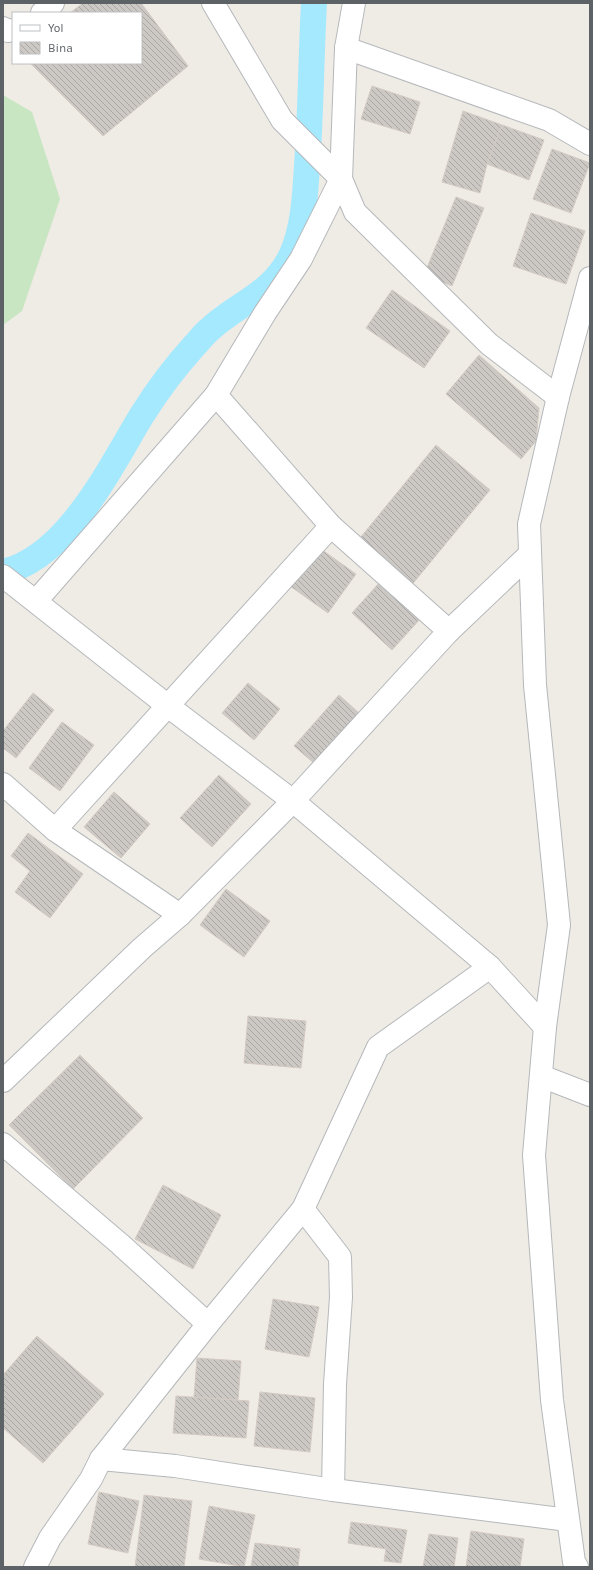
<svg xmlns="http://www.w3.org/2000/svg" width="593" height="1570" viewBox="0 0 593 1570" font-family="Karla,sans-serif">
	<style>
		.grass { fill: #c8e6c1 }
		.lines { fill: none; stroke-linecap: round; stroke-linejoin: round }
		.canal { stroke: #a5e9ff; stroke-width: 26 }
		.building { fill: url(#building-back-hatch); stroke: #d4cbc3 }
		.minor-casing { stroke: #b5b8bb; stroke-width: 24 }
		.minor { stroke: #fff; stroke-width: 22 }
	</style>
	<defs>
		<pattern id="building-back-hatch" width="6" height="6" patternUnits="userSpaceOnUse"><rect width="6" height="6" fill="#ccc8c4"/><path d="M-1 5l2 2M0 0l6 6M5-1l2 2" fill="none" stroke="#a9a6a3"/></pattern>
	</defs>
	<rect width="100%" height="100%" fill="#efebe5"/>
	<path class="grass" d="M3,95l29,17 28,87 -38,112 -19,14z"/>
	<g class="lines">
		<path class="canal" d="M3,572c65,-15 107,-105 139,-157 15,-24 33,-48 52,-69 5,-5 9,-11 14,-15 29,-28 65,-36 84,-77 12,-27 13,-59 15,-88 4,-54 4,-109 7,-163"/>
	</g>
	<g class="building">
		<path d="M83,3h58l47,63 -85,70 -73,-73h111v-50h-71z"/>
		<path d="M372,86l48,16 -10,32 -49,-15z"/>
		<path d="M463,111l39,14 -15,39 -7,29 -38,-11z"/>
		<path d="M502,125l42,15 -15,40 -42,-16z"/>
		<path d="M552,149l38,14 -19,50 -38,-14z"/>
		<path d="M456,197l28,11 -32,78 -28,-11z"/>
		<path d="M531,213l54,18 -19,53 -53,-18z"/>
		<path d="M392,290l58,41 -26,37 -58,-40z"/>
		<path d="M479,355l60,53 -3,33 -15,18 -75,-65z"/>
		<path d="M436,445l54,45 -80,97 -54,-44z"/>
		<path d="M318,547l38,27 -28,39 -38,-27z"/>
		<path d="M380,582l41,36 -29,32 -40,-37z"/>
		<path d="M248,683l32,26 -26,31 -32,-27z"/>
		<path d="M33,693l21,17 -38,48 -13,-10v-17z"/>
		<path d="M339,695l20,18 -44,51 -21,-18z"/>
		<path d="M62,722l32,23 -34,46 -31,-23z"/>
		<path d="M219,775l32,29 -39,43 -32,-29z"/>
		<path d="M114,792l36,32 -29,34 -37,-31z"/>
		<path d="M28,833l55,41 -33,44 -35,-26 15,-21 -19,-15z"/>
		<path d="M226,889l44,32 -26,36 -44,-32z"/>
		<path d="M248,1016l58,5 -5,47 -57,-5z"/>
		<path d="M80,1055l63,63 -70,71 -64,-64z"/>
		<path d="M163,1185l58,30 -28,54 -58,-30z"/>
		<path d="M273,1299l46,8 -10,50 -44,-8z"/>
		<path d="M37,1336l67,58 -61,69 -40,-35v-53z"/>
		<path d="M197,1358l44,3 -3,39 -44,-3z"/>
		<path d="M260,1392l55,6 -5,54 -56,-6z"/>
		<path d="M176,1396l73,5 -3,37 -73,-5z"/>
		<path d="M99,1492l40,9 -11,52 -40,-9z"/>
		<path d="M144,1495l48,6 -8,66h-49z"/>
		<path d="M209,1506l46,9 -11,52 -45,-8z"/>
		<path d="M351,1522l56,8 -6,33 -17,-2 2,-12 -38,-6z"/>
		<path d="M471,1531l53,8 -4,28h-54z"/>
		<path d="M429,1534l29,4 -4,29h-31z"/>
		<path d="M255,1543l45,6 -2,18h-47z"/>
	</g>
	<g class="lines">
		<g class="minor-casing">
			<g id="minor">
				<path d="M213,3l69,117 59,59 14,33 134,132 69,53"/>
				<path d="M354,3l-8,45 -5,131 -40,80 -36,54 -49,82 115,131 118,105"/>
				<path d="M42,13l11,-10"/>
				<path d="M3,28l5,3 5,-1"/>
				<path d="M346,48l203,72 41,24"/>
				<path d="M3,576l165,130 125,95 197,166 55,60"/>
				<path d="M36,601l180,-206"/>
				<path d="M3,784l52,46 125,85"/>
				<path d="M55,830l276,-304"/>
				<path d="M541,1076l49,19"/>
				<path d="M3,1081l139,-133 38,-33 113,-114 156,-170 81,-77"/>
				<path d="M3,1144l117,100 88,80"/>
				<path d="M303,1209l37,48 1,40 -6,87 -2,106"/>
				<path d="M101,1459l74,7 158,24 235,30"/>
				<path d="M35,1567l15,-29 41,-59 10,-20 107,-135 95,-115 75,-162 112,-80"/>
				<path d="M577,1567l-3,-5 -22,-162 -18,-245 11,-128 14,-102 -24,-240 -6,-161 29,-127 32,-119"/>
			</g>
		</g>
		<use href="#minor" class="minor"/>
	</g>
	<rect width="593" height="1570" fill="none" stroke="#5c6265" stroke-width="8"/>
	<rect x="12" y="12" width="130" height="52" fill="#ffffff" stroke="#bec0c1"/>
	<rect x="20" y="25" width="20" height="6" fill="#ffffff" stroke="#bec0c1"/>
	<text x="48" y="32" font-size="12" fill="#5c6265">Yol</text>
	<rect x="20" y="42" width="20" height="12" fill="url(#building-back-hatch)" stroke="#bec0c1"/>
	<text x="48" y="52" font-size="12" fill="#5c6265">Bina</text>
</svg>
